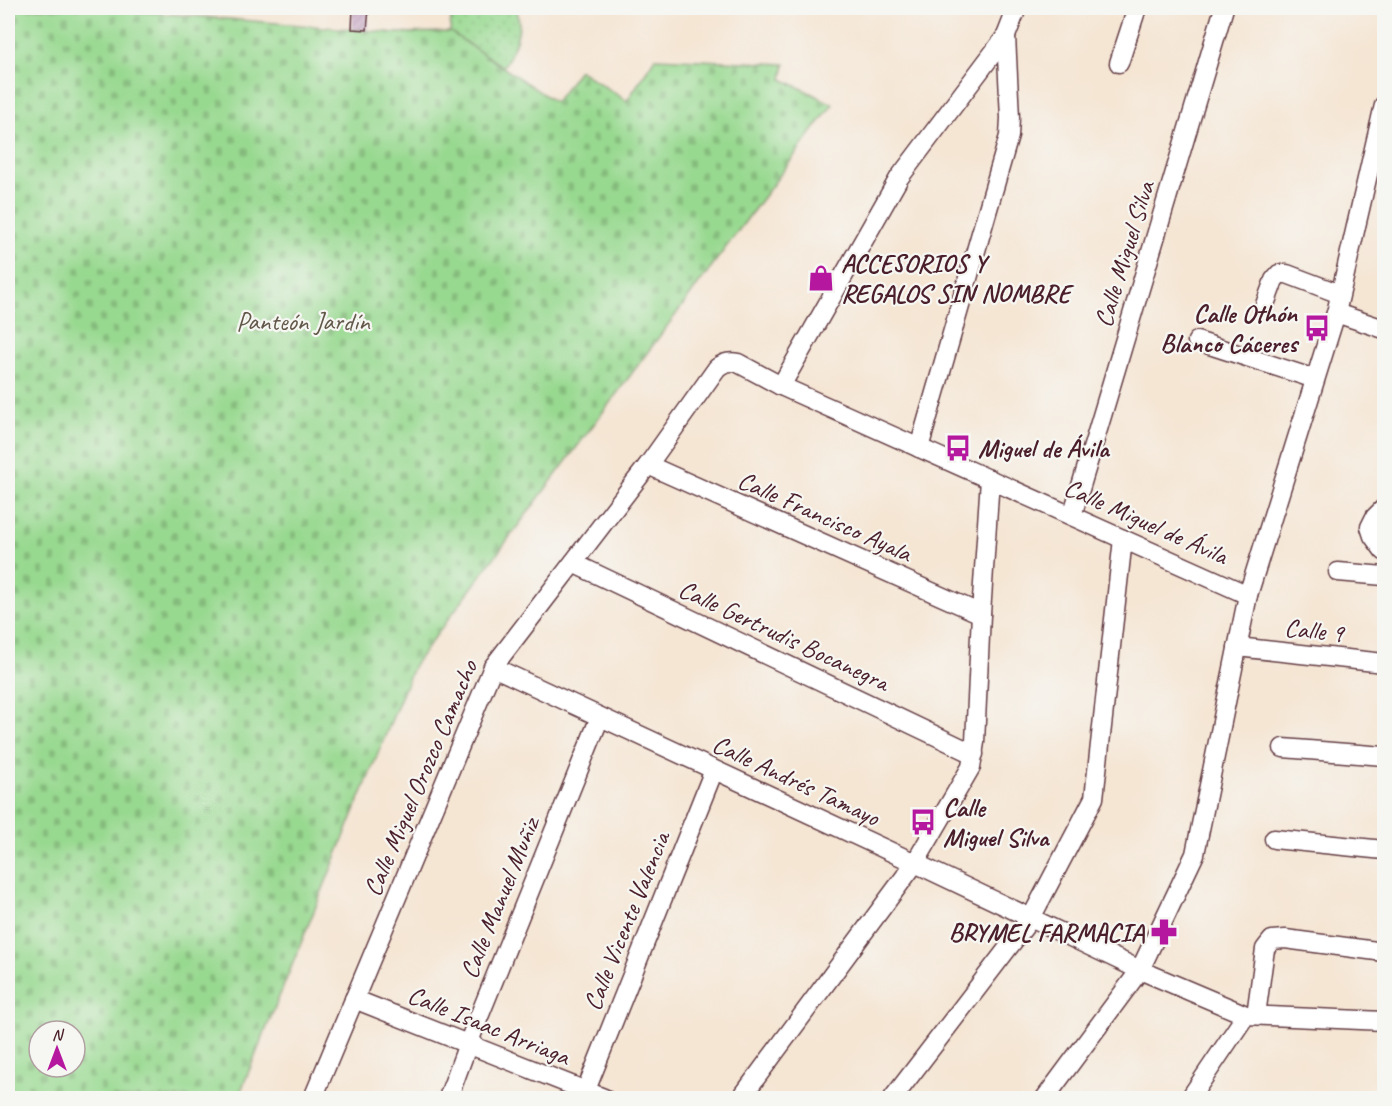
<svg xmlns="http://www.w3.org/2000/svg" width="1392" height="1106" viewBox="0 0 1392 1106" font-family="Caveat,sans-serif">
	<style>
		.grass { fill: url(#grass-dots); stroke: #717c5e; stroke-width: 1.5 }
		.cemetery { fill: url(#cemetery-stones); stroke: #717c5e; stroke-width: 1.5; fill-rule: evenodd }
		.building { fill: url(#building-hatch) }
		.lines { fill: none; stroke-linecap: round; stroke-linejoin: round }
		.minor-casing { stroke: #643d44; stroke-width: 21 }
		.minor { stroke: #fff; stroke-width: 18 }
		.labels { text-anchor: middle; stroke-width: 4.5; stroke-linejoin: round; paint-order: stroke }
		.street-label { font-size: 26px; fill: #4a1f2b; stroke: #f6f6f2 }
		.poi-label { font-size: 26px; font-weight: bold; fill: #4a1f2b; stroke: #f6f6f2; text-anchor: start }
		.park-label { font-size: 26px; fill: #615749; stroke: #f6f6f2 }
	</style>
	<defs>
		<pattern id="grass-dots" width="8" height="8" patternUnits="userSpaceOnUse" patternTransform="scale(1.5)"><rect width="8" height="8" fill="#98d990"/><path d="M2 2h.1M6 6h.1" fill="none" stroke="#84ba7c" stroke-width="1.8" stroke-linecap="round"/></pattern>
		<pattern id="cemetery-stones" width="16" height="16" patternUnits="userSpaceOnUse" patternTransform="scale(1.5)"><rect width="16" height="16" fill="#98d990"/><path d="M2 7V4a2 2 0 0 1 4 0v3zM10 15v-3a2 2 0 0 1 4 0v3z" fill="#84ba7c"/></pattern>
		<pattern id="building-hatch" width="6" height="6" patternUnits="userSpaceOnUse" patternTransform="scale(1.5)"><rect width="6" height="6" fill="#c39ec0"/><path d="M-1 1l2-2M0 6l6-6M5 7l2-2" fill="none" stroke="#a0809c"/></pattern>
	</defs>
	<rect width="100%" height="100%" fill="#f6f6f2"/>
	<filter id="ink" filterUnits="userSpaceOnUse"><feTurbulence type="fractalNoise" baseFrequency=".0167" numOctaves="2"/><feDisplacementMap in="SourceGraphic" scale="12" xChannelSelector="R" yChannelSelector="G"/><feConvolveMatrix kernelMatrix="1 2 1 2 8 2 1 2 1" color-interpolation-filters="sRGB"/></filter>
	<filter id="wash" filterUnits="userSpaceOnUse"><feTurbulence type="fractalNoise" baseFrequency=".008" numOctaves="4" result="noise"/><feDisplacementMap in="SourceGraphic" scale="24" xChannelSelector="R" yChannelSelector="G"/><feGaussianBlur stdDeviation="1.35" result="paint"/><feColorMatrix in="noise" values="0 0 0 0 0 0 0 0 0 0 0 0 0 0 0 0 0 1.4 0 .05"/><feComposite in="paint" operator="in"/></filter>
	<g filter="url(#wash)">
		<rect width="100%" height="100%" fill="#f5e5d3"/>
		<path class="grass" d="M466,8h50c8,19 -2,43 -13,59l-53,-35 1,-15z"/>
		<path class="cemetery" d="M8,8h89l300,25 53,-1 105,70 24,-32 48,31 28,-43 130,6 -3,15 51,25 -419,561 -176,433h-230zM39,1031h36v36h-36z"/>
		<g id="blocks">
			<path class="building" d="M353,8h16l-2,22 -15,-1z"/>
		</g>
	</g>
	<g filter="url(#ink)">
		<use href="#blocks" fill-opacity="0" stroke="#643d44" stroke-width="1.5"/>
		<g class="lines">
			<g class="minor-casing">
				<g id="minor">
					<path d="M1119,63l18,-55"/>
					<path d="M1263,310l11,-30 5,-6h8l53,20"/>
					<path d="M1336,313l48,16"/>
					<path d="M1197,341l118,38"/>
					<path d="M781,386l118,-208 107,-142 11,-28"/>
					<path d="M919,448l90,-312 1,-18 -4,-82"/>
					<path d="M648,465l333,149"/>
					<path d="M1384,508l-9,9 -5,10 3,9 11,15"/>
					<path d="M1072,516l152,-508"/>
					<path d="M573,563l401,191"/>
					<path d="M1338,572l46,4"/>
					<path d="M1237,647l147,16"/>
					<path d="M493,667l422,196 225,107 106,45 138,6"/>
					<path d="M1283,748l101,8"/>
					<path d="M1274,839l110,11"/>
					<path d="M354,999l250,99"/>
					<path d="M1256,1015l9,-66 7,-9 13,-1 99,13"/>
					<path d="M586,1090l128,-320"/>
					<path d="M313,1098l180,-431 155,-202 69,-97c7,-6 13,-7 21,-5l43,23 467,209"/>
					<path d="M448,1098l20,-54 132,-327"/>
					<path d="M741,1098l174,-235 56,-96 4,-25 6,-128 9,-135"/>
					<path d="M893,1098l138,-180 63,-120 29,-259"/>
					<path d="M1045,1098l95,-128 55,-116 53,-259 88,-282 48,-208"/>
					<path d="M1190,1098l56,-83"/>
				</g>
			</g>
			<use href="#minor" class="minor"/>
		</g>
	</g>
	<defs>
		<g id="shop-bare" transform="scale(2.07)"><path d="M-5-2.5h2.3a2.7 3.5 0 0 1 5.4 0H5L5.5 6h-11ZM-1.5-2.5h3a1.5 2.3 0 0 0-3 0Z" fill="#b5179e" stroke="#f6f6f2" stroke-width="2.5" paint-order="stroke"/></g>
		<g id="bus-bare" transform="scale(2.07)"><path d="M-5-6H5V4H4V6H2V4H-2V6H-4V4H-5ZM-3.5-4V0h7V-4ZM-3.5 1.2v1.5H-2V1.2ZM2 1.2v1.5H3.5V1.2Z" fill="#b5179e" stroke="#f6f6f2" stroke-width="2.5" paint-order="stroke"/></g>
		<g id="pharmacy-bare" transform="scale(2.07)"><path d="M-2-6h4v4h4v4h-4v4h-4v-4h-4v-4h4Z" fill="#b5179e" stroke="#f6f6f2" stroke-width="2.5" paint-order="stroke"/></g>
	</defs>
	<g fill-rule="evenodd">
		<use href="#shop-bare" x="821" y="278"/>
		<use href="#bus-bare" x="1317" y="328"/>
		<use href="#bus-bare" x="958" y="448"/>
		<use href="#bus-bare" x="923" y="822"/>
		<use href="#pharmacy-bare" x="1164" y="932"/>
	</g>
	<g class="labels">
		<g class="street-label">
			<text transform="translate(1124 254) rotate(-73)" y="9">Calle Miguel Silva</text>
			<text transform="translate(825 516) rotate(24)" y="9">Calle Francisco Ayala</text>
			<text transform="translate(1146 521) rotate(24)" y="9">Calle Miguel de Ávila</text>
			<text transform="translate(1314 630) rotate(6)" y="9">Calle 9</text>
			<text transform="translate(784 635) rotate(25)" y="9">Calle Gertrudis Bocanegra</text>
			<text transform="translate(420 778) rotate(-67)" y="9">Calle Miguel Orozco Camacho</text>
			<text transform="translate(796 780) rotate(25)" y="9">Calle Andrés Tamayo</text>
			<text transform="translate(499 898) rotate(-68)" y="9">Calle Manuel Muñiz</text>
			<text transform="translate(626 921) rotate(-68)" y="9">Calle Vicente Valencia</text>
			<text transform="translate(489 1025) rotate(22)" y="9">Calle Isaac Arriaga</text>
		</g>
		<g class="poi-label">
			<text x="841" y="272">ACCESORIOS Y<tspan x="841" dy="30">REGALOS SIN NOMBRE</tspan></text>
			<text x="1297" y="322" text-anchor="end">Calle Othón<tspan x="1297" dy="30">Blanco Cáceres</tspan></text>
			<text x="978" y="457">Miguel de Ávila</text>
			<text x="943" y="816">Calle<tspan x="943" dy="30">Miguel Silva</tspan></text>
			<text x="1144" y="941" text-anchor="end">BRYMEL FARMACIA</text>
		</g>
		<g class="park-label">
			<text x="303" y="330">Panteón Jardín</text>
		</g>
	</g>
	<rect width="1392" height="1106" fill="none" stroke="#f6f6f2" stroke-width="30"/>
	<g transform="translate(57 1049)"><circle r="28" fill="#f6f6f2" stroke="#b1a0a2" stroke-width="1.5"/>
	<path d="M0-4.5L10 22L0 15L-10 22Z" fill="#b5179e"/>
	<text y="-9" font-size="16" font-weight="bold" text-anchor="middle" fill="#4a1f2b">N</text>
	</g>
</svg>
